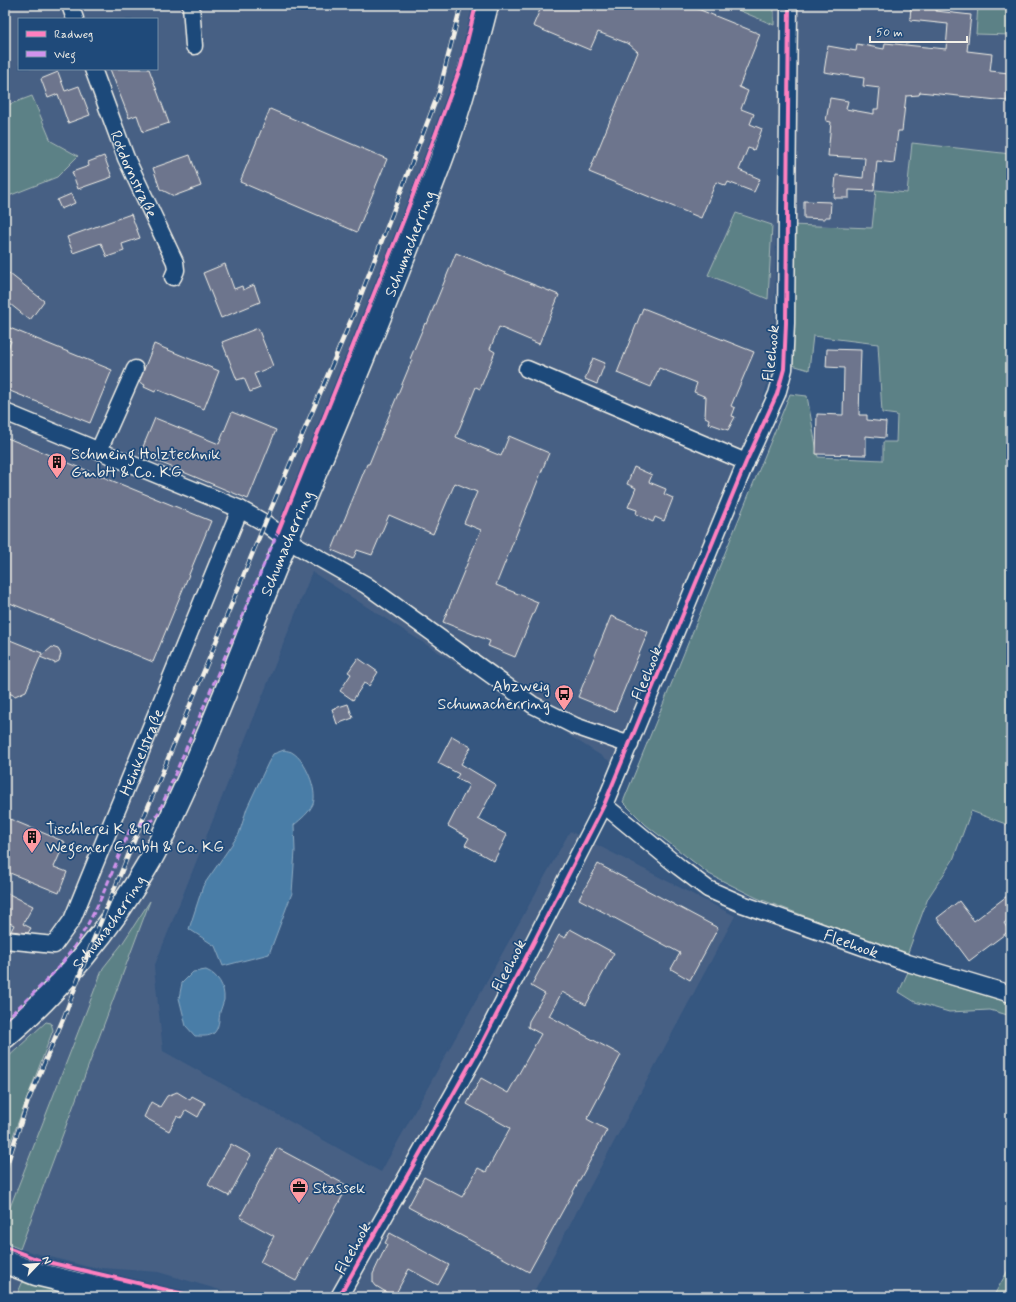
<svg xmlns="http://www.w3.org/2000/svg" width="1016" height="1302" viewBox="0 0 1016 1302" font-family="Mynerve,sans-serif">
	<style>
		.built { fill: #466084; fill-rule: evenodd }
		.green { fill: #5c8186; stroke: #a8b9b7 }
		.water { fill: #4a7da7; stroke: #8eabc1 }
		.building { fill: #6d758d; stroke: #f4f1e8 }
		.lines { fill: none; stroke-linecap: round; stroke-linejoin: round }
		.street-casing { stroke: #f4f1e8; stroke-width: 19 }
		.secondary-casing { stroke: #f4f1e8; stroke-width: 25 }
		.street { stroke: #1f4a7a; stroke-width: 16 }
		.secondary { stroke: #1f4a7a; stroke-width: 22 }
		.rail-casing { stroke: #f4f1e8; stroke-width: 4.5 }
		.rail { stroke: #1f4a7a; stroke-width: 3; stroke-dasharray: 9; stroke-linecap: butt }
		.quiet { stroke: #d193ec; stroke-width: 3; stroke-dasharray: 6 3; stroke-linecap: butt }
		.cycleway-casing { stroke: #1f4a7a; stroke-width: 6 }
		.cycleway { stroke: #ff80c0; stroke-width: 4 }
		.labels { text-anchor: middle; stroke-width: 3.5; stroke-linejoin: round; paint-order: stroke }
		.street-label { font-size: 16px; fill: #f4f1e8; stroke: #1f4a7a }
		.poi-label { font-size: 16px; fill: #f4f1e8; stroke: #1f4a7a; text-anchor: start }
	</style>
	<rect width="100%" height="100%" fill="#365780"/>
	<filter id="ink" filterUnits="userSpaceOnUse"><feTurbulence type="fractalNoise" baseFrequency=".025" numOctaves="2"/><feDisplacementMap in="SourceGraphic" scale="8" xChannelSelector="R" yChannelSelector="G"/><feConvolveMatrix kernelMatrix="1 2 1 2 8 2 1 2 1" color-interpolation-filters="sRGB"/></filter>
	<g filter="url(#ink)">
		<g class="built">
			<path d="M5,5h973l-2,28 35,2v119l-99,-11 -5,51 -35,34 -96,-3 -2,135 -13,45 -24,68 -126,289 -299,-190 -158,395 9,84 218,121 189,-341 165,85 -204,381h-287l-86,-25 -69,-5 -69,-18 -15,-6zM19,19h138v50h-138z"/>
			<path d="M5,1253l18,28 -7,16h-11z"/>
		</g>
		<g class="green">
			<path d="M726,5h48v20z"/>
			<path d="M978,5h33v30l-35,-1z"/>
			<path d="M32,96l19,45 27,15 -21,21 -51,20 -1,-91z"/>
			<path d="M912,143l99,11v672l-40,-15 -18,49 -25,38 -21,57 -150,-57 -48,-24 -63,-49 -23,-23 167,-408 17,2 11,61 65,3v-18h13l1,-27 -15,-2 -4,-69 -65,-8 -4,34 -20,-6 1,-139 82,3 4,-38 31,3z"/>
			<path d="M736,213l36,12 -4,74 -60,-24z"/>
			<path d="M150,901l-130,348 -15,-6v-23l98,-252 19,-24z"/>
			<path d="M908,972l103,31v13l-21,-6 -41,2 -34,-10 -16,-10z"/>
			<path d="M46,1022l5,1 2,7 -48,127v-97z"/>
			<path d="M1011,1265v32h-18z"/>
			<path d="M23,1281l77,16h-84z"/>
		</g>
		<g class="water">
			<path d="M284,750c3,1 7,1 9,3 12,7 25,37 20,51 -4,9 -12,15 -19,21l1,26 -3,42 -23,61 -46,12 -8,-20 -26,-17 14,-43 36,-52 8,-26 21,-45 5,-9z"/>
			<path d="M206,970c12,5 19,16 18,30 -1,4 -3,8 -4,12 -1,7 -1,16 -6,21 -5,4 -12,3 -19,3l-9,-10 -7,-28 3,-15 11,-11z"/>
		</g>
		<g class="building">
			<path d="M542,5h146l72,29 -21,53 9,4 -7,18 13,5 -4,10 12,5 -8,21 -6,-2 -9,22 21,9 -6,13 -26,-10 -2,4 -10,-4 -15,36 -112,-46 49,-120 -9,-8 -31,-12 -8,18 -57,-24z"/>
			<path d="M911,5l26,1 -1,5 35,4 -4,36 25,3 -2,17 19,2 -2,28 -87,-9 -1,3 -13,1 -4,35h-4l-4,32 -17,-2 -3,30 -25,-1v8h-15l2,-23 27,3 2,-20 -37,-2 3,-34 -5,-1 4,-23 18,3 -2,8 28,5v-5h4l2,-21 -17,-2 1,-8 -40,-6 4,-26 28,5 1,-7 27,5 1,-6 61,6 2,-25 -38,-4z"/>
			<path d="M110,69h39l20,54 -26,9 -6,-17 -8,3z"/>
			<path d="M58,72l7,19 14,-5 11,29 -22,8 -10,-29 -10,4 -7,-19z"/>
			<path d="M270,109l117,50 -30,73 -117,-50z"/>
			<path d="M190,155l11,31 -27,10 -14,-7 -7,-21z"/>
			<path d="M104,156l8,21 -34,12 -6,-17 17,-6 -1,-4z"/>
			<path d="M71,194l4,9 -14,6 -4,-9z"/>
			<path d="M804,201l27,1 -1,15h-5v2l-21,-1z"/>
			<path d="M131,214l9,24 -18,6 2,7 -17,6 -6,-14 -28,10 -6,-16z"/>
			<path d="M456,253l103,42 -20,49 -40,-17 -9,22 5,3 -15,37 -4,-2 -20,50 45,19 8,-20 40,17 -53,132 42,17 -23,55 -27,-11 2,-5 -47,-19 38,-92 -17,-7 13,-31 -22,-9 -22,51 -44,-19 -17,40 -15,-5 -4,9 -21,-9 35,-86h2l43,-104 -2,-1 15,-36 2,1z"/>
			<path d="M225,264l9,25 8,-3 1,4 11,-5 6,17 -39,16 -18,-45z"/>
			<path d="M5,270l39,31 -14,19 -25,-20z"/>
			<path d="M643,308l111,44 -23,54 4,2 -3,8 3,1 -7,13 -20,-7 1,-4 -4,-2 1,-20 -12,-5 3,-9 -38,-15 -8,19 -34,-14z"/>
			<path d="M5,326l107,44 -22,53 -85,-34v-33l6,-15 -6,-2z"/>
			<path d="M258,328l15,38 -19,8 6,14 -10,4 -6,-14 -7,2 -15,-38z"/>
			<path d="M154,344l65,27 -15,38 -48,-20 -1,3 -11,-5 1,-2 -6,-3z"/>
			<path d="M827,349l34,1 -2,65h8v5l19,2 -1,16 -19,-2v19l-50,-1 1,-40 26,1 1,-47 -18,-1z"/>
			<path d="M593,358l12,5 -8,21 -12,-5z"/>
			<path d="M232,412l44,18 -28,69 -108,-45 15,-36 64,26z"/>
			<path d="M5,437l206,84 -58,141 -148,-61z"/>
			<path d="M634,467l18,8 -3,7 17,7 -2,5 9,4 -9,23 -9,-4 -2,5 -17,-8 1,-4 -9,-3 8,-19 -9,-4z"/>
			<path d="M611,616l37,16 -33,80 -37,-15z"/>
			<path d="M5,638l37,15 -16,38 -11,5 -10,-5z"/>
			<path d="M52,647l6,2 3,5 -2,7 -4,2 -15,-6z"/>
			<path d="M358,658l20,14 -9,14 -5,-3 -11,17 -13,-9 11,-17 -3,-2z"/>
			<path d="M348,704l5,14 -16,6 -5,-15z"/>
			<path d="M452,736l19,11 -10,17 35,21 -18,34 29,16 -13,26 -29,-16 4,-7 -21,-12 21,-41 -13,-7 3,-4 -21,-11z"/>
			<path d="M5,817l60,25 -11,25 13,5 -8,21 -54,-22z"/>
			<path d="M598,864l120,64 -28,52 -19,-11 9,-16 -101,-54z"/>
			<path d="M5,892l28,14 -10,18 8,4 -3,5 -17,-2 3,-6 -7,-3 1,-3 -3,-12z"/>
			<path d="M1011,893v25l-7,5 5,8 -40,30 -32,-43 22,-17 15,20z"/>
			<path d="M570,929l44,24 -28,52 -24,-13 -13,24 72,39 -34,64 20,11 -78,142 -121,-65 16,-30 38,20 16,-29 8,4 24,-44 -43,-24 14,-26 27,15 33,-59 -13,-7 1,-6 16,-27 -14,-8 28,-51 6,3z"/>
			<path d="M177,1092l13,8 2,-4 13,7 -7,14 -12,-7 -5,8 -4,-2 -8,15 -25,-14 7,-15 9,5 7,-11z"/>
			<path d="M231,1144l20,11 -22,41 -21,-11z"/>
			<path d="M277,1148l71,38 -52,95 -36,-19 14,-26 -34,-19z"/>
			<path d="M390,1233l59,32 -11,20 -29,-16 -15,28 -18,-11 -3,-4v-8l14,-30 -2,-1z"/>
		</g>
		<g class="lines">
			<g class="street-casing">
				<g id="street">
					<path d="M70,5l5,14"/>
					<path d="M191,5l3,41"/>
					<path id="s1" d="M93,69l33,89 49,104 1,8 -3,7"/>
					<path d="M527,369l219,93"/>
					<path d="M5,412l235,97 25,14 22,17 79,45 167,120 42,21 55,19"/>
					<path d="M99,450l36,-81"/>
					<path id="s2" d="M604,805l75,62 29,22 34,15 166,59 103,31"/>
					<path id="s3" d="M5,940l49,5 18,-25 168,-411"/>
					<path d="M339,1297l143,-254 122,-238 142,-343 31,-68 7,-25 2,-46 3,-318"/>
				</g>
			</g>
			<g class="secondary-casing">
				<g id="secondary">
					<path id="s4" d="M5,1037c55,-47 107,-110 143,-173 11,-18 19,-38 28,-57 43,-91 76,-185 115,-277 41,-96 81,-192 119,-289 12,-32 26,-65 37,-97 16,-46 28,-92 40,-139"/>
					<path d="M5,1262l31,12 42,10 70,13"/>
				</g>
			</g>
			<use href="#street" class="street"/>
			<use href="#secondary" class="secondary"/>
			<g class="rail-casing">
				<path id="rail" d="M5,1170l23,-69 36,-84 26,-69 175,-425 89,-210 85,-221 22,-87"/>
			</g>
			<use href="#rail" class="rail"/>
			<path class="quiet" d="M5,1020c23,-22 48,-43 66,-69 27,-38 42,-82 60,-124l22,-7 6,-8 120,-283"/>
			<g class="cycleway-casing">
				<g id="cycleway">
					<path d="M278,532l126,-313 57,-153 15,-61"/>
					<path d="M5,1247l34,13 158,37"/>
					<path d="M339,1297l143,-254 122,-238 142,-343 31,-68 7,-25 2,-46 3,-318"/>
				</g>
			</g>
			<use href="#cycleway" class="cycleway"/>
		</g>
	</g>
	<defs>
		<g id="building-pin" transform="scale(1)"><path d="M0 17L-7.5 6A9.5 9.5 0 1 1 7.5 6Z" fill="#ff9aa2" stroke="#1f4a7a"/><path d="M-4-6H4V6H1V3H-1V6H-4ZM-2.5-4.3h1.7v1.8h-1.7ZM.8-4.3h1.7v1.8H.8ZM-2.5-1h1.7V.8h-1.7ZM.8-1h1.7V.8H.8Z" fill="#111"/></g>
		<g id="bus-pin" transform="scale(1)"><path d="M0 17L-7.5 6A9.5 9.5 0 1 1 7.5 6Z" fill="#ff9aa2" stroke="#1f4a7a"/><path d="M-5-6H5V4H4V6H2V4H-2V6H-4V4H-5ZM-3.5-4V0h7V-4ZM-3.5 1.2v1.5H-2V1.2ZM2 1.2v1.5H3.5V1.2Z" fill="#111"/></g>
		<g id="office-pin" transform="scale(1)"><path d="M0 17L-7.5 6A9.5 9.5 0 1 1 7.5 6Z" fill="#ff9aa2" stroke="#1f4a7a"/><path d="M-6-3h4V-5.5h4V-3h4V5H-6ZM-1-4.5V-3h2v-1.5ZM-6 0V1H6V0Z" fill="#111"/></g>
	</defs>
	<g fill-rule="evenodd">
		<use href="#building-pin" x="57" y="462"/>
		<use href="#bus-pin" x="564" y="694"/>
		<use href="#building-pin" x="32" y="837"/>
		<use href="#office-pin" x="299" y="1187"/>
	</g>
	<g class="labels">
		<g class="street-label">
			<text dy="6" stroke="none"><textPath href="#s1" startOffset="113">Rotdornstraße</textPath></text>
			<text dy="6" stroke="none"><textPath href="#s4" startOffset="899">Schumacherring</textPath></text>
			<text transform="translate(770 353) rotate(-84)" y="6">Fleehook</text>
			<text dy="6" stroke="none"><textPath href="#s4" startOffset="575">Schumacherring</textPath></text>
			<text transform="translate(646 673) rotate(-68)" y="6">Fleehook</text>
			<text dy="6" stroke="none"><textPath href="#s3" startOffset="262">Heinkelstraße</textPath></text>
			<text dy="6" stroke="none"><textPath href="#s4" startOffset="155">Schumacherring</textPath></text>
			<text dy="6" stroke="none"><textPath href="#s2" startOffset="287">Fleehook</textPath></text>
			<text transform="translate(508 965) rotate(-63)" y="6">Fleehook</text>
			<text transform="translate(352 1248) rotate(-61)" y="6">Fleehook</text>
		</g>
		<g class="poi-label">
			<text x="71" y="459">Schmeing Holztechnik<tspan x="71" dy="18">GmbH &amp; Co. KG</tspan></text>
			<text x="550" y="691" text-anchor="end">Abzweig<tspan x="550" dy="18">Schumacherring</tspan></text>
			<text x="46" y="834">Tischlerei K &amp; R<tspan x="46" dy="18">Wegener GmbH &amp; Co. KG</tspan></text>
			<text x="313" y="1193">Stassek</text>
		</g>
	</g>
	<rect width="1016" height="1302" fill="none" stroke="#1f4a7a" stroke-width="20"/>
	<rect x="10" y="10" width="996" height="1282" fill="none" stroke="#f4f1e8" stroke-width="1.5" filter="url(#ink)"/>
	<rect x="18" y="18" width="140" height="52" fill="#1f4a7a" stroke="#748da6"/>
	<rect x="26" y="31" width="20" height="6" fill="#ff80c0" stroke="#748da6"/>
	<text x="54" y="38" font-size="12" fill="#f4f1e8">Radweg</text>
	<rect x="26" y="51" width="20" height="6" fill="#d193ec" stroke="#748da6"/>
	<text x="54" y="58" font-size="12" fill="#f4f1e8">Weg</text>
	<g transform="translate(38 1264) rotate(65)" stroke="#1f4a7a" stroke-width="3" paint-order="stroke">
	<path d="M0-3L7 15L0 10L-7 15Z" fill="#f4f1e8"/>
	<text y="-6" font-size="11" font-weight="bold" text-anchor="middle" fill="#f4f1e8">N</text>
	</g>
	<path d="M870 36v6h97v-6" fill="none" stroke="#f4f1e8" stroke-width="2"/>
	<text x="876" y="36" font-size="12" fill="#f4f1e8" stroke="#1f4a7a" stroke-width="3" paint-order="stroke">50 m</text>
</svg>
